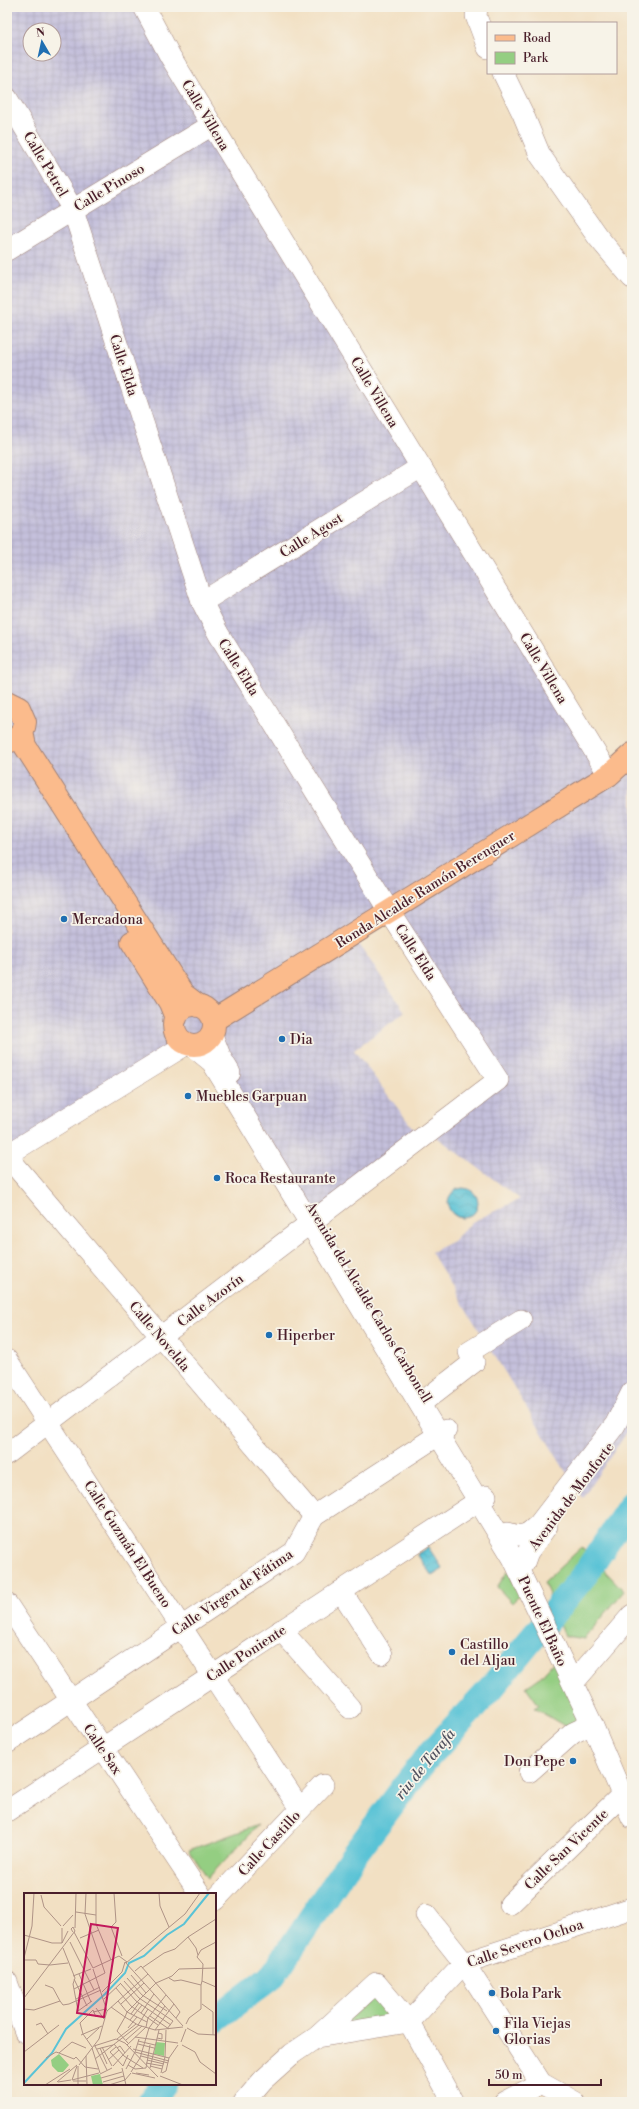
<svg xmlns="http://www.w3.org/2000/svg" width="639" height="2109" viewBox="0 0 639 2109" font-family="'Libre Bodoni',serif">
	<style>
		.industrial { fill: url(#industrial-grid); fill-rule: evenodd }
		.green { fill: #94ce82; stroke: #6f7656 }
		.water { fill: url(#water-waves); stroke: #527180 }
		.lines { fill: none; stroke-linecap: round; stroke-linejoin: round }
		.river { stroke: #5ac3d6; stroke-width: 27 }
		.minor-casing { stroke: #9e8077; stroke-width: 22 }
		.major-casing { stroke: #9e8077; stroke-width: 24 }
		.minor { stroke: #fff; stroke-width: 21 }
		.major { stroke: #fbbb8c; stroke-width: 22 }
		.poi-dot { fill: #1f6fb2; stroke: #f7f3e8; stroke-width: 1.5 }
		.labels { text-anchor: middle; stroke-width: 3.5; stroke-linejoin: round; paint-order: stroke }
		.street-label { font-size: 14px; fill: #4a1f2b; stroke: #f7f3e8 }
		.poi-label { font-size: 14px; fill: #4a1f2b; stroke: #f7f3e8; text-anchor: start }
		.water-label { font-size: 15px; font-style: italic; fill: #4f505e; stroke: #f7f3e8 }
		.inset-river { fill: none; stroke: #5ac3d6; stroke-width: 2 }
		.inset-road { fill: none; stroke: #af9386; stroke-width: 1 }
		.view { fill: #c2185b; fill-opacity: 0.15; stroke: #c2185b; stroke-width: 2 }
		.inset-edge { fill: none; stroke: #4a1f2b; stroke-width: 2 }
	</style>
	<defs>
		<pattern id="industrial-grid" width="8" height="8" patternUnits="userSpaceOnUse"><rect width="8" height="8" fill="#c4c0db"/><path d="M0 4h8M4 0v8" fill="none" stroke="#aaa5bc"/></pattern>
		<pattern id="water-waves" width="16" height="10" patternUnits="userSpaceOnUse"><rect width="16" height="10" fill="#5ac3d6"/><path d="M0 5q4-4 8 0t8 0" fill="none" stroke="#50a7b8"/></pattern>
	</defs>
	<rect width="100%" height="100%" fill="#f7f3e8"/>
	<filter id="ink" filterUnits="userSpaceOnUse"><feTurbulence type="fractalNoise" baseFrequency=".025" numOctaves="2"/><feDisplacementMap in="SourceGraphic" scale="8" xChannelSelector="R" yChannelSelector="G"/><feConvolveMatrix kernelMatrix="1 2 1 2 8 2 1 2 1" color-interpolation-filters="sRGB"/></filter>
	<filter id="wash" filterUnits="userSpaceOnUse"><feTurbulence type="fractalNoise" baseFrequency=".012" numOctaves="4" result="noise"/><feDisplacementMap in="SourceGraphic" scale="16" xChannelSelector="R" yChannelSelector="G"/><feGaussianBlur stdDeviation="0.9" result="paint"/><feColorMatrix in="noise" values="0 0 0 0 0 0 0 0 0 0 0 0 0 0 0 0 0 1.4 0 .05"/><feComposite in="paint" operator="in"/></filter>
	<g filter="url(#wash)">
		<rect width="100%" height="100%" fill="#f2e0c3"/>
		<path class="industrial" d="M7,7h137l464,768 24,-21v671l-50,73 -151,-246 22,-11 19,-19 48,-23 -90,-67 67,-52 -108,-169 -37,23 53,78 -51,38 67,89 -107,82 -115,-190 -192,121zM30,30h24v24h-24z"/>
		<g class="green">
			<path d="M582,1547l42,44 -40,48 -19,-3 -21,-54z"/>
			<path d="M508,1571l12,24 -8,8 -15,-16z"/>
			<path d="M557,1658l26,56 -15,14 -34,-20 5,-3 -13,-18 13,-9z"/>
			<path d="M258,1825l-50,53 -19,-28z"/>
			<path d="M378,1993l19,26 -49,7 -2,-5z"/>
		</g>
		<g class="water">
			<circle cx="463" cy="1203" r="15"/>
			<path d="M428,1547l15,22 -11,7 -15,-22z"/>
		</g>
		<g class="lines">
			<g class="river">
				<path d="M215,2020l58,-45 80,-119 72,-96 67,-73 94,-114 46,-69"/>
				<path d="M151,2102l13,-18"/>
			</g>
		</g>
	</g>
	<g filter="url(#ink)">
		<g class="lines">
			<g class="minor-casing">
				<g id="minor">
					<path d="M144,7l26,49 439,719"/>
					<path d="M477,7l-1,9 12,32"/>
					<path d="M503,73l20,41 17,41 57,81 35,42"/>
					<path d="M7,98l66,112 129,392 16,31 171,278 109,169 -491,374"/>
					<path d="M7,250l205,-125"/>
					<path d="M202,602l219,-135"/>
					<path d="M212,1035l9,23 9,15"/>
					<path d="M191,1045l21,17 301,496 79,166 40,94"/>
					<path d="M7,1155l180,-111"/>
					<path d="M7,1156l307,360"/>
					<path d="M7,1360l293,449"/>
					<path d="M420,1404l54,-42 -5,-10 52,-32"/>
					<path d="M508,1533c16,5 19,2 31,-9l76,-99 17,-33"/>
					<path d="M524,1563l4,-11 19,-26"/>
					<path d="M341,1591l41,63"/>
					<path d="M7,1604l193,290"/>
					<path d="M281,1630l69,78"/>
					<path d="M573,1683l59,-68"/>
					<path d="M7,1743l287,-191 20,-36 132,-86"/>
					<path d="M529,1772l44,-39 19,-9"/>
					<path d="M7,1811l479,-315"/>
					<path d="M215,1900l108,-115"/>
					<path d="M510,1904l112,-109"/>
					<path d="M426,1915l38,48 77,120 34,19"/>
					<path d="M7,1982l18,50"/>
					<path d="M318,2036l58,-53 33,39 44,80"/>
					<path d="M244,2102l19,-22 29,-26 25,-17 92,-15 55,-59 168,-55"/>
					<path d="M504,2102l37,-19"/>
				</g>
			</g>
			<g class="major-casing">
				<g id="major">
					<path d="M7,702l12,6 6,14c-1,11 -7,18 -18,20"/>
					<path d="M22,732l3,14 158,248 16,12"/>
					<path d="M132,942l38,61 6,15"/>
					<circle cx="194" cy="1025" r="20"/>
					<path d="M214,1020l395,-245 23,-21"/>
				</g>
			</g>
			<use href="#minor" class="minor"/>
			<use href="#major" class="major"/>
		</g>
	</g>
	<g class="poi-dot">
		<circle cx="64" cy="919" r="4"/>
		<circle cx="282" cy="1039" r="4"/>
		<circle cx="188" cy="1096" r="4"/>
		<circle cx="217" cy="1178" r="4"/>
		<circle cx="269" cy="1335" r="4"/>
		<circle cx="452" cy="1652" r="4"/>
		<circle cx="573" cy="1761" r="4"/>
		<circle cx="492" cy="1993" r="4"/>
		<circle cx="496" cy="2031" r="4"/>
	</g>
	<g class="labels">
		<g class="street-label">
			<text transform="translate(206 115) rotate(59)" y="5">Calle Villena</text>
			<text transform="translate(46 164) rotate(59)" y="5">Calle Petrel</text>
			<text transform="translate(109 187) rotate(-31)" y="5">Calle Pinoso</text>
			<text transform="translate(124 365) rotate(72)" y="5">Calle Elda</text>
			<text transform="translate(375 392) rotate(59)" y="5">Calle Villena</text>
			<text transform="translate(311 535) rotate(-32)" y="5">Calle Agost</text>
			<text transform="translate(239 667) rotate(58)" y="5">Calle Elda</text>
			<text transform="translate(544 668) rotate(59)" y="5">Calle Villena</text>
			<text transform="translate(425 889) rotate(-32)" y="5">Ronda Alcalde Ramón Berenguer</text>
			<text transform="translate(416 952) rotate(57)" y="5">Calle Elda</text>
			<text transform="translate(210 1300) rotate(-37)" y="5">Calle Azorín</text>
			<text transform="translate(369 1302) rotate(59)" y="5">Avenida del Alcalde Carlos Carbonell</text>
			<text transform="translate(160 1336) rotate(50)" y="5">Calle Novelda</text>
			<text transform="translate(571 1496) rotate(-53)" y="5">Avenida de Monforte</text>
			<text transform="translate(128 1544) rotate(57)" y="5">Calle Guzmán El Bueno</text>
			<text transform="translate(232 1592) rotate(-34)" y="5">Calle Virgen de Fátima</text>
			<text transform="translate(543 1621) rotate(65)" y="5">Puente El Baño</text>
			<text transform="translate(246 1653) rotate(-33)" y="5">Calle Poniente</text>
			<text transform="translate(103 1749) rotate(56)" y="5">Calle Sax</text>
			<text transform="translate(269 1843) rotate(-47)" y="5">Calle Castillo</text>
			<text transform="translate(566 1849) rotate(-44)" y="5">Calle San Vicente</text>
			<text transform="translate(525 1943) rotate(-19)" y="5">Calle Severo Ochoa</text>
		</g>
		<g class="poi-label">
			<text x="72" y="924">Mercadona</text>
			<text x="290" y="1044">Dia</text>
			<text x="196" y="1101">Muebles Garpuan</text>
			<text x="225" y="1183">Roca Restaurante</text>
			<text x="277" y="1340">Hiperber</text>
			<text x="460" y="1649">Castillo<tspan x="460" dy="16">del Aljau</tspan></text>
			<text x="565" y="1766" text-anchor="end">Don Pepe</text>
			<text x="500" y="1998">Bola Park</text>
			<text x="504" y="2028">Fila Viejas<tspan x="504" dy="16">Glorias</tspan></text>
		</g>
		<g class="water-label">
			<text transform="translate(425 1764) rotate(-51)" y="5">riu de Tarafa</text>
		</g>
	</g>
	<g transform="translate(24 1893)">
		<rect width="192" height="192" fill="#f2e0c3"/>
		<path d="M132,149l9,1 -1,13 -10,-2zM35,161l10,11 -6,7h-5l-6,-6 -1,-6zM76,181l3,11h-10l-2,-9z" fill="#94ce82"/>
		<path class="inset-river" d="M0,190l28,-30 14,-24 39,-35 20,-21 4,-10 15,-7 23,-21 17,-11 25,-31"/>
		<path class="inset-road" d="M72,0v31l15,36M90,0l2,29 -5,5 11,29M135,0l1,13 9,21M17,2l3,12 17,19M52,19l20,3M39,33l10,-11M38,35v15M51,35l1,-35M50,39l19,36M0,42l28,8h10M164,44l8,11 2,7M56,45l19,-8M46,49l24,48M38,50l6,-12M39,55l12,30M0,65l8,-32 2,-33M0,67h12l2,4 12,1 18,-2M101,69l10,11M102,70l59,-49 15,-21M69,75l26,-12 8,6M118,75l22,-15 11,-4 13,-12 28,-18M111,78l6,-5 33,38 -19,26M111,80l48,53M55,81l12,28M107,82l15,18M49,83l18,-7M51,85l-2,6 5,27 14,-10M103,85l15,17 25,16M145,85l5,3 7,-1 20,5 1,-4 14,6M50,86l13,27M100,88l15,17 34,23 -6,8M178,88l1,-17 -6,-7 4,-7 15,-8M97,91l15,17 35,24M21,92l8,3 7,13M92,95l15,18 27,19M50,96l31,-16 -20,-59 1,-21M78,99l20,-20 3,-10M0,105l51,-67 -2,-4 -2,2 2,3M52,106l24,-12M80,106l17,-16M97,111l23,-21M150,111l6,8 -4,6M178,111l11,8v23M87,114l14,10 2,-5 -9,-11M72,115l8,11M0,116l10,1 26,-9 3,4 6,-1 32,-14M83,118l41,-37M69,119l13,-3M117,120l13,-19M107,121l8,-11M126,123l19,13M106,127l12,-15M123,129l-20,-10 29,-29 16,-7 7,-7 37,-1M162,131l3,-6 12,-9v-24M12,132l5,-2 7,11M114,132l10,-16M104,135l9,-11M163,135l11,6 18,1M57,142l21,-9M111,144l43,6M133,145l5,1v-5l-4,-1M63,146l12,-11M92,146l9,4 33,34M93,146l19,-15M102,147l16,-14M114,148l17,4M157,149l5,-13M104,150l-11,-12 8,-14 13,8 17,5 28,-3M90,151l10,12 19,12M114,151l16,4M103,152l19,-18 2,-9 18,-23M158,152l13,7 5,10 16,12M70,153l22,-7M71,153l12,24M68,154l-9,-13 -3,-11 13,-13 3,7M78,154l10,19M92,154l-6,5 13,14M68,155l8,25M76,155l7,16M93,155l3,-2 5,7M73,156l16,-4M109,156l36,9M0,159l35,-27M111,159l34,9M62,163l1,29M117,163l27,7M22,165l10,-6 3,1M71,166l44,-34M84,167l11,-10M123,167l17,4M122,170l17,3M55,172l20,-26 8,-28 -14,-42M104,172l7,4 11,-1 4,-23M54,173v19M89,173l18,-20M99,173l5,-11M126,173l12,3M61,174l-9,-10 -2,2 -15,-6 13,-11 14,6M61,174l13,2M98,175l4,17M126,175l9,-38M102,176l9,-17 4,-13M107,179l9,-14 9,-30 16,-22M108,180l23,5M112,180l13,2M137,180l4,-16 1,-27M138,180l4,-2 3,-13 9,-13M76,181l12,-6M136,183l23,9M77,185l21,-6M48,187l27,-7M48,187l5,-14M49,188h13M33,189l20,-17M34,189l13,-2M79,189l21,-6M21,192l25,-16M85,192l16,-5 6,-7"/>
		<path class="view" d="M67,31l27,4 -14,89 -27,-4z"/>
		<rect width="192" height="192" class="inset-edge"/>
	</g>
	<rect width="639" height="2109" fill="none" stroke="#f7f3e8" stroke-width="24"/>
	<rect x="487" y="22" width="130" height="52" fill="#f7f3e8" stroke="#b29e9c"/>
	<rect x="495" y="35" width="20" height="6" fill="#fbbb8c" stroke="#b29e9c"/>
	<text x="523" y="42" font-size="12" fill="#4a1f2b">Road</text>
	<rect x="495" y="52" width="20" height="12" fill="#94ce82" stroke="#b29e9c"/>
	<text x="523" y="62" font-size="12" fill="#4a1f2b">Park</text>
	<g transform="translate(42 42) rotate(351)"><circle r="19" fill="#f7f3e8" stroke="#b29e9c"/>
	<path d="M0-3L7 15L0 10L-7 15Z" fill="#1f6fb2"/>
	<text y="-6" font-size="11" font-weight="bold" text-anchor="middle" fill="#4a1f2b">N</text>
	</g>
	<path d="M489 2079v6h112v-6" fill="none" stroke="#4a1f2b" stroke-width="2"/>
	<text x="495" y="2079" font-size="12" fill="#4a1f2b" stroke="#f7f3e8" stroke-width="3" paint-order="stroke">50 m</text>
</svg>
